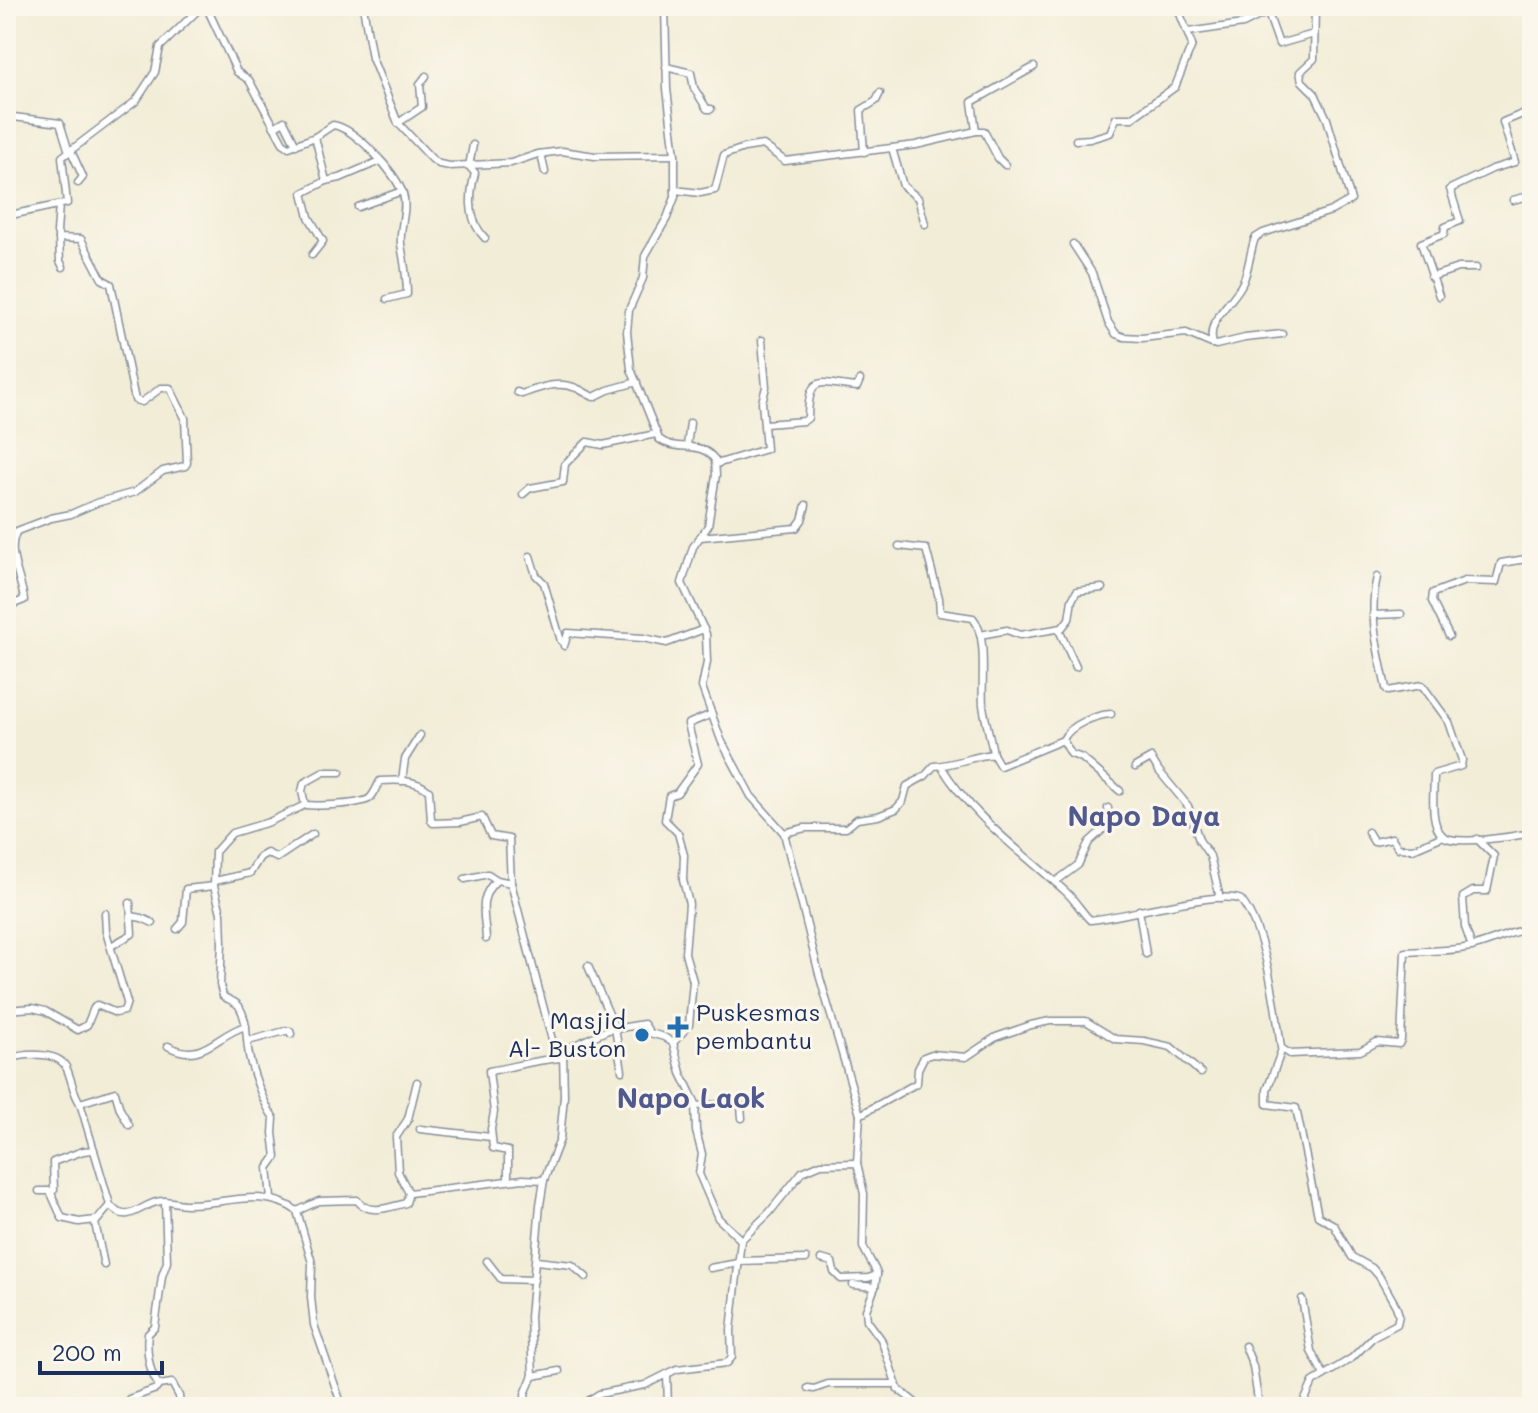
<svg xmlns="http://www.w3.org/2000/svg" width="1538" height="1413" viewBox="0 0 1538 1413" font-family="Mali,sans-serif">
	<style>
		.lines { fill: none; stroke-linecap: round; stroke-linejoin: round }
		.minor-casing { stroke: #868e9a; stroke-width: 9 }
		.minor { stroke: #fff; stroke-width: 6 }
		.poi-dot { fill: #1f6fb2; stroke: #fbf7ec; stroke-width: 3 }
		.labels { text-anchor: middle; stroke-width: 6; stroke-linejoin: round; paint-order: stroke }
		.poi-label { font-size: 24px; fill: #1b2f5e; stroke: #fbf7ec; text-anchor: start }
		.quarter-label { font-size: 28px; font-weight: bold; fill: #505a8f; stroke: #fbf7ec }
	</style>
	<rect width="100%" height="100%" fill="#fbf7ec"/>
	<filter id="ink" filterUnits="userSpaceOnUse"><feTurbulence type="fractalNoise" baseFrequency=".0125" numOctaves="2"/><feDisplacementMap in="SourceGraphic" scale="16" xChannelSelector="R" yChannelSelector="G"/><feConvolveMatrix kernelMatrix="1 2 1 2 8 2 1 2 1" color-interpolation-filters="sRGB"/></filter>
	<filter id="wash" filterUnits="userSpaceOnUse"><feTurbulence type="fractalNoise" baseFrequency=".006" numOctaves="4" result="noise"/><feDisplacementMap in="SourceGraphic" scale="32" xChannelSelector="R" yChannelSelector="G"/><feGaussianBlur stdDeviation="1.8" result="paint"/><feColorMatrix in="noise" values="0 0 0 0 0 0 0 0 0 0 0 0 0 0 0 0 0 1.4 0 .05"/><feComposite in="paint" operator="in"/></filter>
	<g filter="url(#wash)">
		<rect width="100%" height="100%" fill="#f2edd7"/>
	</g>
	<g filter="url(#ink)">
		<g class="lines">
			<g class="minor-casing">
				<g id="minor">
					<path d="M206,6l31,66 12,8 34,63 6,4 26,-10 11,44 -23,12 6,24 14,24 -11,14"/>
					<path d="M363,6l9,52 26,65 34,36 7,5 11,2 61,-3 27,-9 24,-3 33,5 80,-1"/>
					<path d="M665,6l2,83 8,66v42l-8,21 -22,38 -2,22 -14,32 -2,22 4,37 28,70c18,14 42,0 56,21l1,15 -8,51 -15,21 -11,36 24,51 1,28 -5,25 19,53 30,56 33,37 36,145 40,137 -3,48 7,31 -1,53 14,26 -2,14 -9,23 1,10 14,19 17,50 23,18"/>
					<path d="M1258,6l3,9 5,-2 3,3 10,28 35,-10"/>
					<path d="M1188,32l55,-8 18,-9"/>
					<path d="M666,67l25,6 3,15 13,21h4"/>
					<path d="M6,116l54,7 9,29"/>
					<path d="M398,123l24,-16 -2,-23 6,-8"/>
					<path d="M274,127l10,-6 12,24"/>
					<path d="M976,131h8l14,27 7,7"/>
					<path d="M315,137l18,-12c22,3 63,48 70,69 5,17 -4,33 -2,50 3,19 6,31 6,50l-20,5"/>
					<path d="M1076,140l14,-1 20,-6 6,-15h16l43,-31 17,-42 -15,-39"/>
					<path d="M473,145l-4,21 6,7c-6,22 -8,47 10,65"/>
					<path d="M892,148l11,38 15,12 7,26"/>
					<path d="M71,151l12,26 -5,6"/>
					<path d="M864,152l-3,-42 15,-9 4,-8"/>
					<path d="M541,154l4,18"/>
					<path d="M326,181l14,-3 40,-17"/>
					<path d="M675,190l25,3 15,-3 9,-35 20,-7 19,-3 22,16 131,-16 60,-14 -4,-29 62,-35"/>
					<path d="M1513,200l19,-5"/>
					<path d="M358,207l44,-16"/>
					<path d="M6,216l61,-13 -5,-46 74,-56 19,-29 5,-25 42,-41"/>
					<path d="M59,238l1,23 3,6"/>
					<path d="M1073,244l19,29 16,49 8,12 8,3 18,1 44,-5 26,11"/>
					<path d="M1431,277l27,-9h18"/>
					<path d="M1439,296l-18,-53 23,-9 1,-7 15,-6 -10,-32 42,-20 23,-7 -12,-40 29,-12"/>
					<path d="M1282,334l-37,4 -29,7 -3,-1c-8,-25 21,-41 30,-62 6,-14 7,-30 12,-44l8,-5 68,-22 20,-11 -24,-81 -12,-25 -13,-13 -2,-9 14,-13 1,-53"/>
					<path d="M517,392l5,2c17,-6 36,-14 54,-6 6,2 12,7 18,9l14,-7 29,-8"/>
					<path d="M765,424l39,-3 4,-3c1,-47 12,-34 49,-31l3,-7"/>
					<path d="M687,446l3,-23"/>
					<path d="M716,464l50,-15 -4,-47 4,-15 -4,-47"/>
					<path d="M523,494l7,-6 33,-6 2,-18 22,-22 16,3 53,-11"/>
					<path d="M700,537l96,-9 6,-8 4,-15"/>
					<path d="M899,546l27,3 13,49 1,15 33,5c15,18 8,63 10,87 2,16 8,33 10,49"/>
					<path d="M530,556l6,19 8,8 17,58 4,1"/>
					<path d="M1377,577c-9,39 1,73 9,111l2,3 34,-6 27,37 13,38 -1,6 -27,8c0,17 -5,50 9,62 12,10 73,0 89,-3"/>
					<path d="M6,607l18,-7c-2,-21 -19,-49 -7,-69l34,-13 20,-4 25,-11 39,-11 28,-21 22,-5 2,-3 -2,-45 -15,-30h-9l-19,14 -7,-2 -24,-116 -9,-5 -21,-40 -22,-1 -2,-6 2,-27"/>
					<path d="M6,614l4,21 -4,9"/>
					<path d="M1373,615l28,-1"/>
					<path d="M1059,630l17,37"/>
					<path d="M980,635l27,-5 13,5 42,-7 7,-9 3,-19 5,-9 25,-3"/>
					<path d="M1449,636l-17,-35 1,-8 32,-12 31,1 5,-19 31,-5"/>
					<path d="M564,646l4,-13 75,5 24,5 37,-14"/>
					<path d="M1063,740c6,-15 33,-25 48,-26"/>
					<path d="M941,766c31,51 81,86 124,125 10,9 16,20 25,29 30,-2 130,-31 151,-20 25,31 35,108 40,148l9,6 70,-3 17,-9 22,2 2,-4 4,-88c22,-2 43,0 65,-5 21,-4 40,-16 62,-19"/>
					<path d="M1135,767l16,-9 8,13 29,35 11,34 11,16 10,42"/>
					<path d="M402,781l3,-22 15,-24"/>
					<path d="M305,805c10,1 58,0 65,-7 5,-5 7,-12 10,-17 17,-1 36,-2 49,10l2,29 2,3 27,-1 22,-5 9,19 18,3 2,44 41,157 11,13"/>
					<path d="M1368,832l6,10 18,-4 6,10 15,1 30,-13"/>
					<path d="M784,833l21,-5h41l11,-9 21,-3 18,-7 7,-8 4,-15 18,-10 9,-10c21,-1 39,-10 59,-12l7,12 63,-26 8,14 11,4 38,33"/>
					<path d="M465,879l23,-5 9,6 14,3"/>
					<path d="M215,881l35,-8 10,-16 7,-4 10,5 36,-24"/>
					<path d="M1055,882l23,-17 11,-23 20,-18 -1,-16"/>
					<path d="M1139,910l7,44"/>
					<path d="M131,916l11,2 11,5"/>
					<path d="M177,929l6,-7 3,-33 28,-3"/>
					<path d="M486,939c-1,-23 -9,-42 11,-59"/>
					<path d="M111,946l21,-12 -2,-31"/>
					<path d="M1472,947l-7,-20 -2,-30 10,-6h14l7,-35 -17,-17"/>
					<path d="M588,966l27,62 7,43"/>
					<path d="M6,1010l27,-2 12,3 33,19 9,-5 7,-17 3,-3 19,8 8,-2 3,-9 -21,-70 -1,-19"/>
					<path d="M248,1041l37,-10h5l1,3"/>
					<path d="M673,1043l16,-18 4,-44 -8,-28 4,-49 -6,-24 1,-25 -6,-22 -13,-13 4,-24 8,-3 21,-29 -10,-40 24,-10"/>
					<path d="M168,1046c35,19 48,-12 78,-20"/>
					<path d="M1282,1049l-15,41v14l29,4 22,108 16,9 18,32 20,11 7,8 17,30 3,9 -2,9 -23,12 -22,22 -39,24 -10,22 -15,3"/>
					<path d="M6,1060c15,-6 51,-10 60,7 6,12 6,24 14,36l30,102c18,22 31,-2 51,-4 8,-1 17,3 25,3 38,1 77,-18 111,7l22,-10 38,-1c11,16 33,7 49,3l3,-10 -11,-21 -2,-35 12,-18 9,-37"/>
					<path d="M80,1103l35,-11 5,17 9,16"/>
					<path d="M695,1106l42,-3 4,3 1,12"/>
					<path d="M860,1115l57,-32 1,-14 6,-12 8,-3 34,3 30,-20 35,-12 19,-4h36l29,18 29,2 27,6 30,26"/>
					<path d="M420,1129l71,8"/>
					<path d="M6,1145h1"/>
					<path d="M508,1180v-29l-15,-3 -2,-19 3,-17 -5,-41c24,-4 49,-12 74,-13"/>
					<path d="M39,1191h11l12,27 17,4 17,-2"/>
					<path d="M50,1192l4,-2 -1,-28 30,-11 11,-1"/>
					<path d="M409,1193l114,-14 21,1"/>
					<path d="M271,1198l-3,-30 8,-11 -3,-24 1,-15c-10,-13 -24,-51 -26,-69 -2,-15 -1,-30 -9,-43 -4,-5 -11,-6 -16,-10l-3,-11 2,-42 -1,-30 -7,-27 1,-34 17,-19 37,-11 36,-17 -3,-14 2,-8 20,-11h16"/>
					<path d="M165,1201l2,61 -5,14 -7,51 -7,7c-2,15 1,40 11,51l13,-2 7,13 1,11"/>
					<path d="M297,1211l15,52 -1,34 3,28 27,78"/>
					<path d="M821,1259l11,3 2,10 7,7 27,-1 9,-3"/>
					<path d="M487,1261l14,18 33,1"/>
					<path d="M536,1261l36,4 14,12"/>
					<path d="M739,1261l67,-2"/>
					<path d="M104,1265l-9,-42 15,-18"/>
					<path d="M710,1268l28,-5"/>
					<path d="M853,1285l22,2"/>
					<path d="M1302,1299l9,52 13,24"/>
					<path d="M1245,1346l8,20 6,41"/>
					<path d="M667,1374l1,33"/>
					<path d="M533,1376l26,-5"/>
					<path d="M808,1388l6,1 14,-5h67"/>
					<path d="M127,1407l2,-8 27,-10 3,-4"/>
					<path d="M321,1407l23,-4 38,4"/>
					<path d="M526,1407l-1,-13 8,-19 -3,-58 10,-112 4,-25 16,-41 4,-43 -1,-43 5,-5 40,-18 36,-6 6,9 14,4 9,6 8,30 14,29 1,29 6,23 -3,20 19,44 23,22"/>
					<path d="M579,1407l20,-13 46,-9 32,-16 50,-6 5,-6 -1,-27 10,-90 28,-27 33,-41 19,-8 36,-1"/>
				</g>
			</g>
			<use href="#minor" class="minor"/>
		</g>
	</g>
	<g class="poi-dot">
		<path d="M674 1015h8v8h8v8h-8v8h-8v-8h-8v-8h8z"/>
		<circle cx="642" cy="1035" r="8"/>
	</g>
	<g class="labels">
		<g class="poi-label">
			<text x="696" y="1021">Puskesmas<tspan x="696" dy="28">pembantu</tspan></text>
			<text x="626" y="1029" text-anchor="end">Masjid<tspan x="626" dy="28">Al- Buston</tspan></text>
		</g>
		<g class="quarter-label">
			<text x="1144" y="826">Napo Daya</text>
			<text x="691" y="1108">Napo Laok</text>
		</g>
	</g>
	<rect width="1538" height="1413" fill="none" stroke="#fbf7ec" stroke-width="32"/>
	<path d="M40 1361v12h122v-12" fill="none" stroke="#1b2f5e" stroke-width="4"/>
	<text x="52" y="1361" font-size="24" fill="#1b2f5e" stroke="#fbf7ec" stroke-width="6" paint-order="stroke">200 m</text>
</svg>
